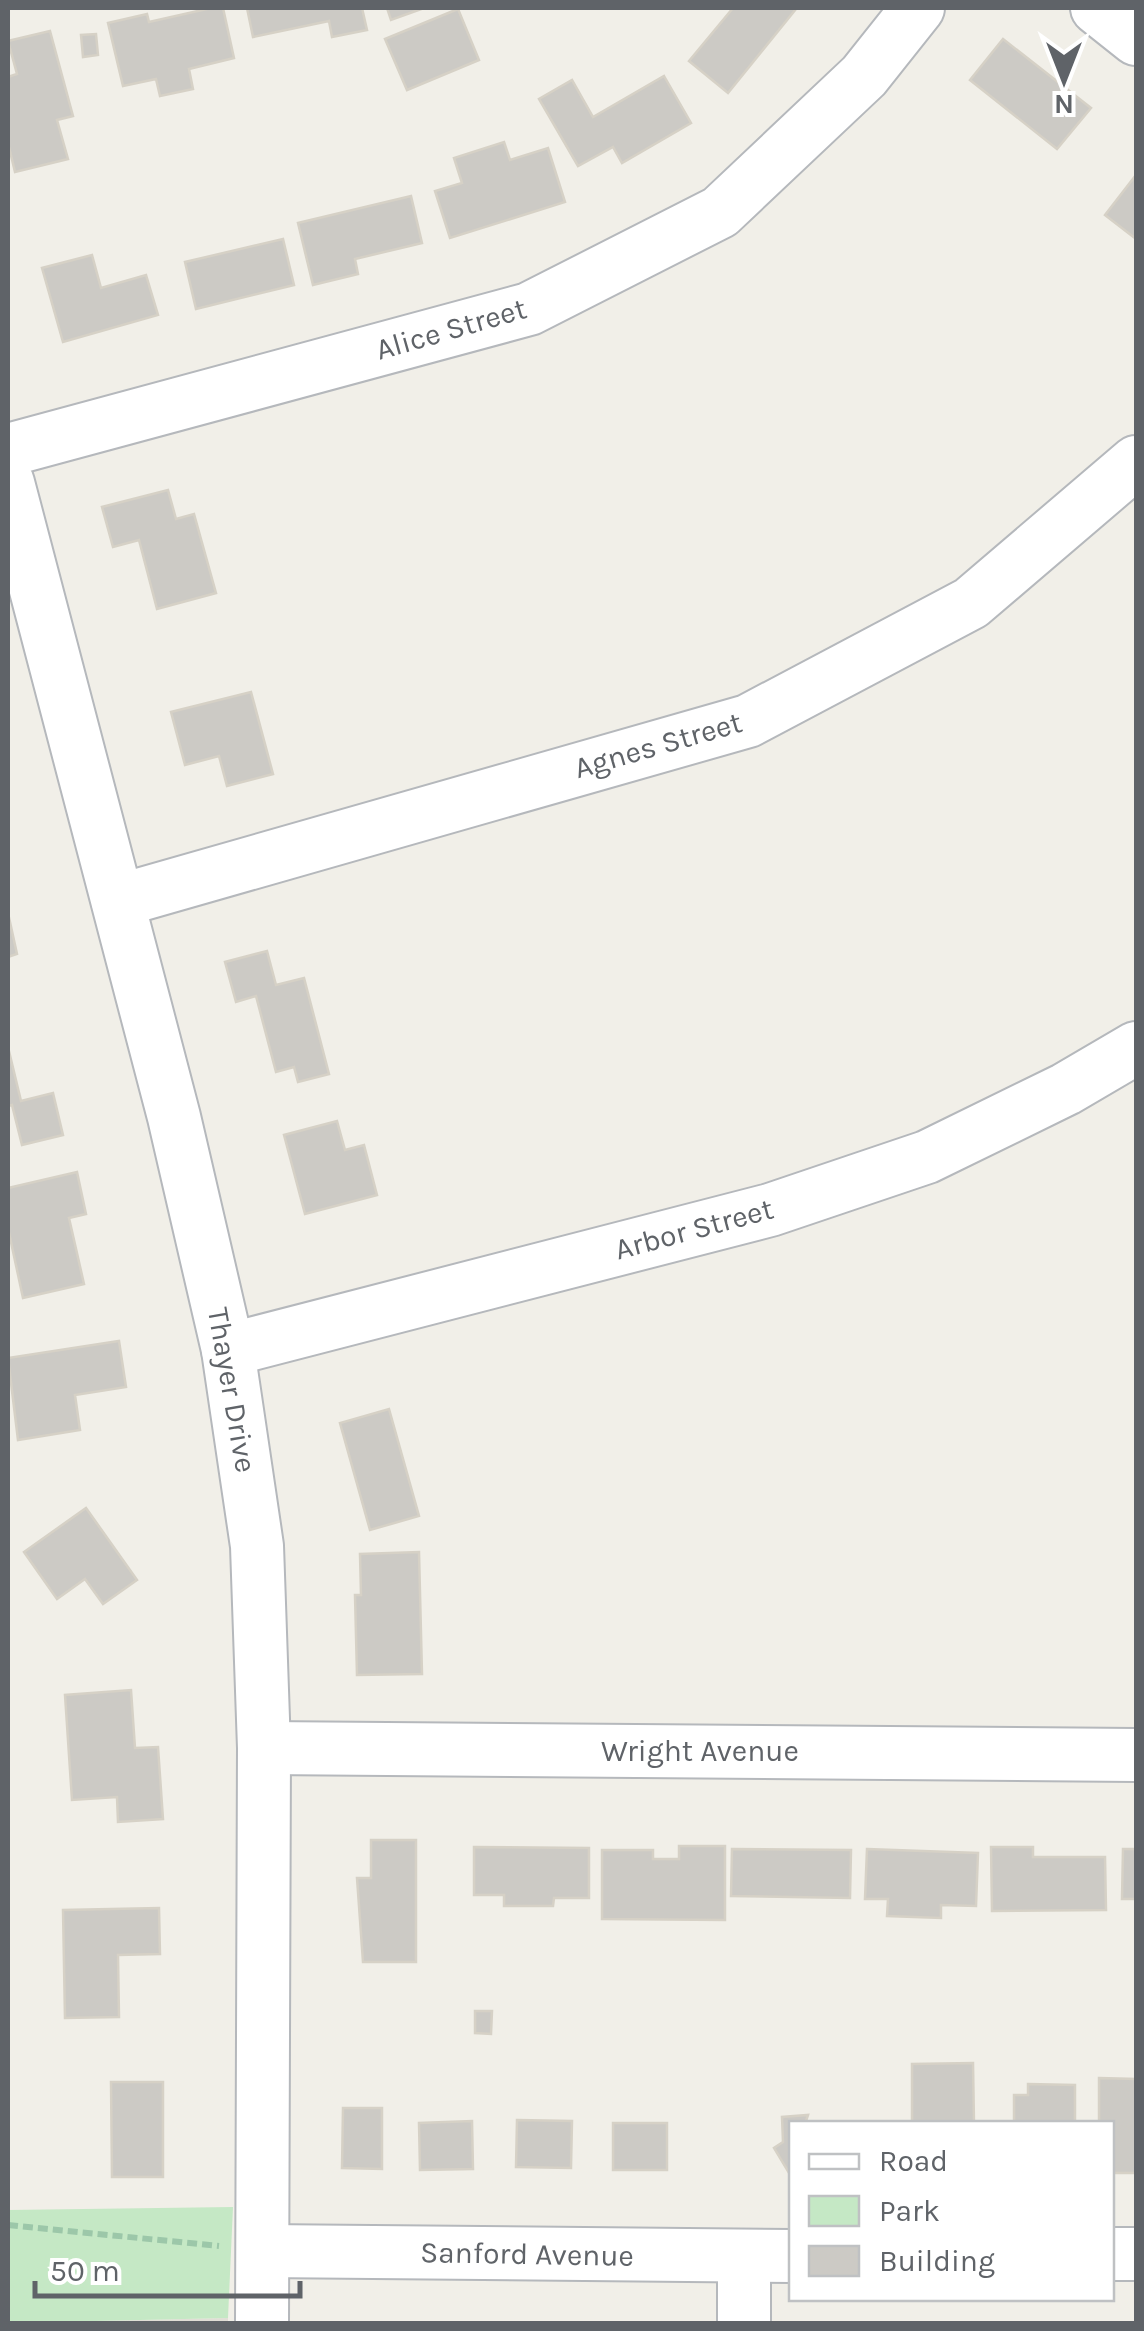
<svg xmlns="http://www.w3.org/2000/svg" width="1144" height="2331" viewBox="0 0 1144 2331" font-family="Karla,sans-serif">
	<style>
		.education { fill: #e1ded6 }
		.green { fill: #c5e8c5 }
		.building { fill: #cccac5; stroke: #d6d1c6; stroke-width: 2.5 }
		.lines { fill: none; stroke-linecap: round; stroke-linejoin: round }
		.minor-casing { stroke: #b5b8bc; stroke-width: 56 }
		.path { stroke: #9cc7a9; stroke-width: 6; stroke-dasharray: 10 5; stroke-linecap: butt }
		.minor { stroke: #fff; stroke-width: 52 }
		.labels { text-anchor: middle; stroke-width: 10; stroke-linejoin: round; paint-order: stroke }
		.street-label { font-size: 30px; fill: #5f6368; stroke: #fff }
	</style>
	<rect width="100%" height="100%" fill="#f1efe8"/>
	<path class="education" d="M228,2318v6l-220,-1z"/>
	<path class="green" d="M233,2207l-5,111 -220,5v-113z"/>
	<g class="building">
		<path d="M211,8h12l11,50 -45,11 4,20 -33,7 -4,-17 -33,7 -15,-63 39,-9 2,8z"/>
		<path d="M247,8h115l5,22 -35,7 -3,-16 -76,16z"/>
		<path d="M387,8h37l-33,12z"/>
		<path d="M733,8l63,1 -68,84 -39,-32z"/>
		<path d="M458,9l21,51 -72,30 -22,-51z"/>
		<path d="M50,31l23,85 -16,4 11,39 -53,13 -7,-29v-66l9,-3 -9,-33z"/>
		<path d="M96,34l2,21 -15,2 -2,-22z"/>
		<path d="M1003,39l88,69 -34,41 -87,-69z"/>
		<path d="M664,76l27,47 -69,40 -9,-16 -35,19 -39,-67 33,-19 21,37z"/>
		<path d="M504,142l6,18 38,-12 17,54 -115,36 -15,-47 27,-8 -8,-25z"/>
		<path d="M1136,175v64l-31,-24z"/>
		<path d="M411,196l11,47 -67,16 3,15 -45,11 -15,-62z"/>
		<path d="M283,239l11,46 -98,24 -11,-47z"/>
		<path d="M92,255l9,33 45,-13 12,40 -95,27 -21,-74z"/>
		<path d="M168,490l8,29 18,-5 22,79 -59,16 -18,-69 -26,7 -11,-40z"/>
		<path d="M251,692l22,82 -46,12 -8,-30 -34,9 -14,-53z"/>
		<path d="M8,913l9,41 -9,3z"/>
		<path d="M267,951l9,34 28,-7 25,96 -31,8 -4,-15 -18,5 -20,-76 -20,6 -11,-40z"/>
		<path d="M8,1047l13,54 32,-8 10,42 -41,10 -10,-40 -4,1z"/>
		<path d="M337,1121l8,29 19,-5 13,50 -72,19 -21,-79z"/>
		<path d="M77,1172l9,42 -17,4 15,66 -61,14 -15,-70v-40z"/>
		<path d="M119,1341l7,46 -51,8 5,35 -62,10 -10,-82z"/>
		<path d="M389,1409l30,107 -49,14 -30,-107z"/>
		<path d="M86,1508l51,72 -34,24 -18,-25 -28,20 -33,-47z"/>
		<path d="M419,1552l3,122 -65,1 -2,-80h6l-1,-41z"/>
		<path d="M131,1690l4,58 23,-1 5,72 -45,3 -1,-25 -45,3 -7,-105z"/>
		<path d="M371,1840h45v122h-53l-6,-84h14z"/>
		<path d="M679,1846h46v74l-123,-1v-69h51v9h26z"/>
		<path d="M474,1847l115,1v50h-35l-1,8h-49v-11h-30z"/>
		<path d="M991,1847h42v10h72l1,53 -114,1z"/>
		<path d="M732,1849l119,1 -1,48 -119,-2z"/>
		<path d="M867,1849l111,4 -2,53 -35,-1v13l-54,-2 1,-17h-23z"/>
		<path d="M1123,1849h13v50h-14z"/>
		<path d="M159,1908l1,46 -42,1 1,62 -54,1 -2,-108z"/>
		<path d="M475,2011h17l-1,23 -16,-1z"/>
		<path d="M973,2063l1,61h-62v-60z"/>
		<path d="M1099,2078l37,1v94h-24v-49h-13z"/>
		<path d="M111,2082h52v95h-51z"/>
		<path d="M1028,2084l47,1v39h-78l17,-2v-27h14z"/>
		<path d="M343,2108h39v61l-40,-1z"/>
		<path d="M808,2115l-3,9h-13l-3,49 -15,-25 9,-6 -1,-25z"/>
		<path d="M517,2120l55,1 -1,47 -55,-1z"/>
		<path d="M472,2121l1,48 -53,1 -1,-47z"/>
		<rect x="613" y="2123" width="54" height="47"/>
	</g>
	<g class="lines">
		<g class="minor-casing">
			<g id="minor">
				<path d="M1097,8l39,31"/>
				<path d="M8,450l521,-141 191,-97 144,-136 54,-68"/>
				<path d="M8,483l166,634 54,233 29,196 7,202 -2,576"/>
				<path d="M118,901l630,-180 223,-118 165,-141"/>
				<path d="M228,1350l542,-140 157,-53 139,-68 70,-41"/>
				<path d="M264,1748l872,7"/>
				<path d="M263,2251l529,5"/>
				<path d="M1112,2254h24"/>
				<path d="M744,2324v-68"/>
			</g>
		</g>
		<path class="path" d="M8,2225l211,21"/>
		<use href="#minor" class="minor"/>
	</g>
	<g class="labels">
		<g class="street-label">
			<text transform="translate(451 329) rotate(-16)" y="10">Alice Street</text>
			<text transform="translate(658 745) rotate(-16)" y="10">Agnes Street</text>
			<text transform="translate(694 1229) rotate(-15)" y="10">Arbor Street</text>
			<text transform="translate(232 1390) rotate(80)" y="10">Thayer Drive</text>
			<text x="700" y="1761">Wright Avenue</text>
			<text transform="translate(527 2254) rotate(1)" y="10">Sanford Avenue</text>
		</g>
	</g>
	<rect width="1144" height="2331" fill="none" stroke="#5f6368" stroke-width="20"/>
	<rect x="789" y="2121" width="325" height="180" fill="#ffffff" stroke="#bfc1c3" stroke-width="2.5"/>
	<rect x="809" y="2154" width="50" height="15" fill="#ffffff" stroke="#bfc1c3" stroke-width="2.5"/>
	<text x="879" y="2171" font-size="30" fill="#5f6368">Road</text>
	<rect x="809" y="2196" width="50" height="30" fill="#c5e8c5" stroke="#bfc1c3" stroke-width="2.5"/>
	<text x="879" y="2221" font-size="30" fill="#5f6368">Park</text>
	<rect x="809" y="2246" width="50" height="30" fill="#cccac5" stroke="#bfc1c3" stroke-width="2.5"/>
	<text x="879" y="2271" font-size="30" fill="#5f6368">Building</text>
	<g transform="translate(1064 80) rotate(180)" stroke="#ffffff" stroke-width="8" paint-order="stroke">
	<path d="M0-8L18 38L0 25L-18 38Z" fill="#5f6368"/>
	<text y="-15" font-size="28" font-weight="bold" text-anchor="middle" fill="#5f6368">N</text>
	</g>
	<path d="M35 2281v15h265v-15" fill="none" stroke="#5f6368" stroke-width="5"/>
	<text x="50" y="2281" font-size="30" fill="#5f6368" stroke="#ffffff" stroke-width="8" paint-order="stroke">50 m</text>
</svg>
